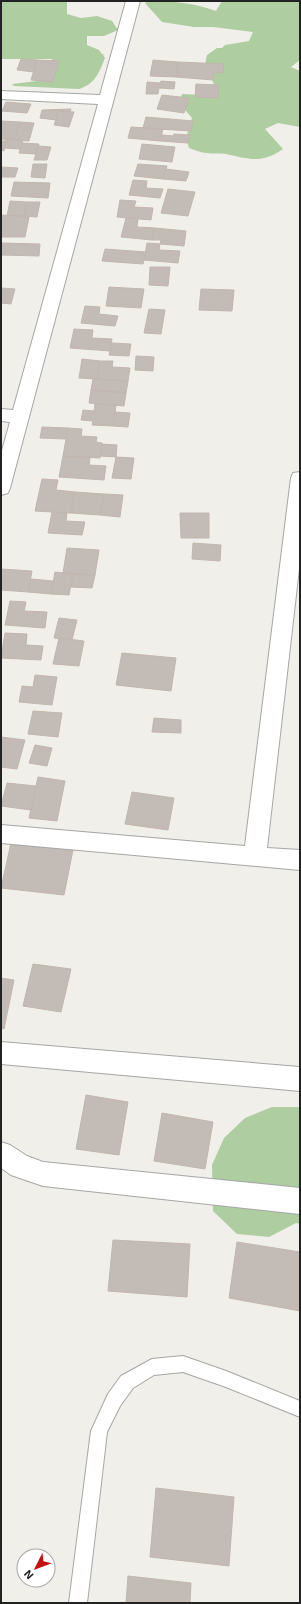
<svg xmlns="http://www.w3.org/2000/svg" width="301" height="1604" viewBox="0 0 301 1604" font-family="'Exo 2',sans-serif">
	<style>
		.forest { fill: #aecda1 }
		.building { fill: #c2bbb6; stroke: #c2b6ad }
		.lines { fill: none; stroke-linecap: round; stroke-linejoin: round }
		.service-casing { stroke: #a6a6a6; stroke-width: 2 }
		.minor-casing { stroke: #a6a6a6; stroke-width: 2 }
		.service { fill: #fff; fill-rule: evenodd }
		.minor { fill: #fff; fill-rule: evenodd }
	</style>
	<rect width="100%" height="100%" fill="#f1efea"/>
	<g class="forest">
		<path d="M1,1h66v13l14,4 16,-2 15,5 6,9 -14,6h-17v9l12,5 3,4h2l-1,1 2,3c-6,15 -10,26 -26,31l-65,-3 -2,-2 25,-3 20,-18 -6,-4h-50z"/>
		<path d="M149,1c24,0 45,2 67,10l6,-10h78v59l-9,7 9,4v56l-22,-4 -13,6 18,20c-21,15 -34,10 -57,5 -6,-1 -13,0 -19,-1 -6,0 -12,-3 -18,-5l-3,-10 6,-20 -13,-15 3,-9 19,1 16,-4 -12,-27 2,-9 10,-7h5l3,-3 24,-4 4,-9 -40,-5h-19l-32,-5 -17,-19z"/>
		<path d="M272,1107h28v117l-4,-1 -27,14 -32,-3 -24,-23 -1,-46 12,-27 21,-20z"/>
	</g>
	<g class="building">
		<path d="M21,59l16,1 -3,12 -17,-2z"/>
		<path d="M37,60l22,1 -6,21 -22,-2z"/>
		<path d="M153,60l25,2 -2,15 -26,-1z"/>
		<path d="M178,62l46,2 -1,9 -9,-1 -1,8 -37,-3z"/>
		<path d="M161,81l14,1 -1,7 -15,-1 -1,6h-12l1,-12 13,1z"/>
		<path d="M196,84l23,1 -1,13 -23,-1z"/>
		<path d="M162,95l27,3 -5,15 -27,-4z"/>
		<path d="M6,102l25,2 -4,9 -25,-2z"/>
		<path d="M71,109l-1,3 -11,-1 -3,9 -16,-2 2,-8z"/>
		<path d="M59,111l15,1 -5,15 -15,-2z"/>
		<path d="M146,117l47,4 -2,10 -48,-3z"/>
		<path d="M1,121l19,1 -6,18 -13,-1z"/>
		<path d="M20,122l14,1 -5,18 -15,-1z"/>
		<path d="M131,127l32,2 -3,12 -32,-3z"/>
		<path d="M174,134l16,1 -2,8 -28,-2 2,-6 11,1z"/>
		<path d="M7,139l16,1 -3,9 -16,-1z"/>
		<path d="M1,141h5l-2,10 -3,-1z"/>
		<path d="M22,143l17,1 -3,10 -17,-1z"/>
		<path d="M142,144l33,3 -3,15 -33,-3z"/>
		<path d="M38,146l13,1 -4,13h-13z"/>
		<path d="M33,164h14l-2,14 -14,-1z"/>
		<path d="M138,164l29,2 -4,13 -29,-3z"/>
		<path d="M1,167l17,1 -3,9h-14z"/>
		<path d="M166,169l23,3 -3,9 -23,-2z"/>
		<path d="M133,180l14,1 -1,7 17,1 -3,9 -31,-3z"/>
		<path d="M14,182l36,1 -2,15 -37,-2z"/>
		<path d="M168,189l27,3 -7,24 -27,-3z"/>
		<path d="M120,200l16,1 -2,6 19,1 -2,12 -34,-3z"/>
		<path d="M10,201l17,1 -3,14h-17z"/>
		<path d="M27,202h13l-3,15 -13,-1z"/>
		<path d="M1,215l28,2 -4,20h-24z"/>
		<path d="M126,218l12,1 -1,8 18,1 -3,12 -31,-3z"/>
		<path d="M155,228l31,3 -2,15 -24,-2 1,-4h-9z"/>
		<path d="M2,243l38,1 -1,12 -38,-1z"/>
		<path d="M147,243l13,1 -1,6 21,1 -2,12 -34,-3z"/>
		<path d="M105,249l41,3 -3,12 -41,-3z"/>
		<path d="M150,267h20l-2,19 -19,-1z"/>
		<path d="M109,287l35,2 -3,19 -35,-2z"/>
		<path d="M1,288l14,1 -4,15 -10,-1z"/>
		<path d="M201,289l33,1 -2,21 -33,-1z"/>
		<path d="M85,306l15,1 -1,7 19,2 -3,10 -34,-3z"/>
		<path d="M149,309l16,1 -4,24 -17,-1z"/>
		<path d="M74,329l19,1 -1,8 20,1 -2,12 -40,-3z"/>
		<path d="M112,343l19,1 -2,12 -20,-1z"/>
		<path d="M136,356l18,1 -1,14 -18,-1z"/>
		<path d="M82,359l18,2 -3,18 -18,-1z"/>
		<path d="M100,361h13l-1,6 18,1 -2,13 -31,-2z"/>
		<path d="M93,379l35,2 -2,12 -35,-3z"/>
		<path d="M91,390l35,3 -2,13 -35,-3z"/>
		<path d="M95,404l21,1 -3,21 -21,-1 1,-4 -12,-1 2,-10 11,1z"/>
		<path d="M115,412l15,1 -2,14 -15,-1z"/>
		<path d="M42,427l26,1 -2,11 -26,-1z"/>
		<path d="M68,428l14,1 -1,7 16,1 -1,5 6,1 -2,15 -37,-2z"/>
		<path d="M102,444l15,1 -1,12 -16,-1z"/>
		<path d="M63,456l27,2 -1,7 17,1 -2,14 -45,-3z"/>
		<path d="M116,457l18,1 -3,21 -19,-1z"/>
		<path d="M42,479l16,1 -2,10 19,2 -4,21 -36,-2z"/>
		<path d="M75,492l29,2 -4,21 -29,-2z"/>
		<path d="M104,494l19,1 -3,22 -20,-2z"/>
		<path d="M52,512l15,1 -1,8 19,1 -3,13 -34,-2z"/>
		<path d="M180,513h29v25h-28z"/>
		<path d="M193,543l28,2 -1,16 -28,-2z"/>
		<path d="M67,548l32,2 -4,25 -32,-2z"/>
		<path d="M1,569l31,2 -4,21 -27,-2z"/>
		<path d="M55,572l18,2 -4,21 -18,-1z"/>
		<path d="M73,574l22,1 -3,13 -21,-1z"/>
		<path d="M31,579l22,2 -2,13 -23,-2z"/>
		<path d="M10,601l16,1 -2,9 23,1 -2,16 -40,-3z"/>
		<path d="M59,618l18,2 -5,20 -18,-2z"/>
		<path d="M5,633l22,1 -1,11 17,1 -2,14 -40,-2z"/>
		<path d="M59,638l25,3 -5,25 -26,-2z"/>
		<path d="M122,653l54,5 -5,33 -55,-6z"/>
		<path d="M35,675l22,2 -5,28 -33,-3 3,-16 11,1z"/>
		<path d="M33,711l29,2 -4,24 -30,-3z"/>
		<path d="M154,718l27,2v13l-29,-1z"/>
		<path d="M1,737l24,3 -8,29 -16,-2z"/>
		<path d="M35,745l17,3 -5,18 -18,-3z"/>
		<path d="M38,777l27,4 -8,40 -28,-3z"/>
		<path d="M7,783l29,3 -5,24 -30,-4z"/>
		<path d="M132,792l42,6 -6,32 -43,-6z"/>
		<path d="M11,843l62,7 -9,45 -63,-7z"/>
		<path d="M33,964l38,5 -10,43 -38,-6z"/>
		<path d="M1,978l13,2 -10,49 -3,-1z"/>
		<path d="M86,1095l42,7 -9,53 -43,-6z"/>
		<path d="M162,1113l51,9 -8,47 -51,-8z"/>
		<path d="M113,1240l77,4 -3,53 -79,-6z"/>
		<path d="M237,1242l63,10v59l-71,-13z"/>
		<path d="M156,1488l78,9 -5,69 -79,-9z"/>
		<path d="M128,1576l63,7 -1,20h-64z"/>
	</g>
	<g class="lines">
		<g class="service-casing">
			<path id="service" d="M183,1356l43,15 74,30v16l-74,-30 -43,-15 -29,3 -21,13 -13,18 -13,26 -20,171h-18l22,-172 17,-37 13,-18 31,-17z"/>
		</g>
		<g class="minor-casing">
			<g id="minor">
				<path d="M126,1h14l-130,487 -2,5 -7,2v-41l9,-32 -9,-1v-12l12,1 85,-306 -97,-5v-8l99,4z"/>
				<path d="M300,472v88l-33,288 33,2v20l-299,-27v-18l244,21 46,-368 2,-5z"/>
				<path d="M1,1042l299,25v24l-299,-27z"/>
				<path d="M1,1142l9,3 17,11 16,6 257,26v26l-257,-28 -32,-11 -10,-7z"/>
			</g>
		</g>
		<use href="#service" class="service"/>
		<use href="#minor" class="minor"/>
	</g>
	<rect width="301" height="1604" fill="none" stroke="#222222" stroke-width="4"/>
	<g transform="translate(36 1568) rotate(228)"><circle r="19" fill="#ffffff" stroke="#a7a7a7"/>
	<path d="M0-3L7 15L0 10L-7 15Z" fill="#c5100e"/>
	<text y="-6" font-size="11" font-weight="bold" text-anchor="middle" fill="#222222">N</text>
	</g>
</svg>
